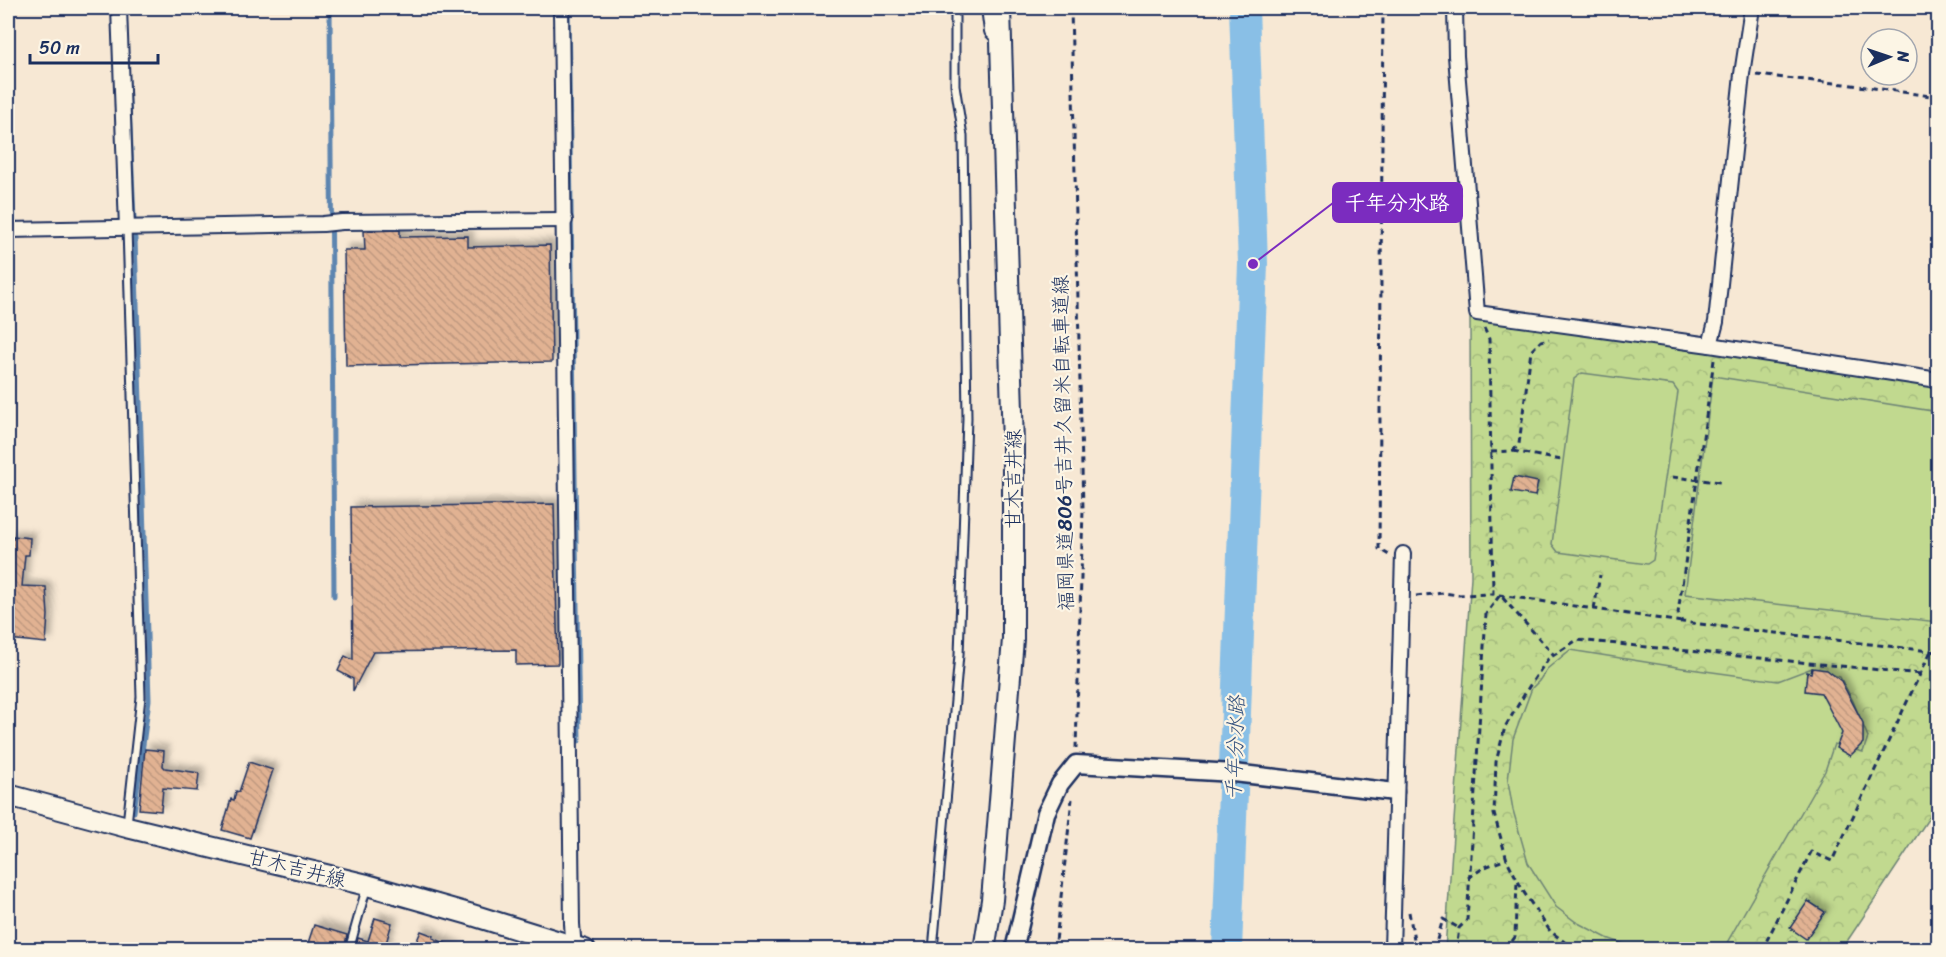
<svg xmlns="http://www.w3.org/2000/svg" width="1946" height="957" viewBox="0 0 1946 957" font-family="Sriracha,'Klee One',sans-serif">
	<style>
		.park { fill: url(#park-crowns); stroke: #6e8476; stroke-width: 1.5 }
		.pitch { fill: #c1d98f; stroke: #6e8476; stroke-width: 1.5 }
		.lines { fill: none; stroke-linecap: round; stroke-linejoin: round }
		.stream { stroke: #5d85b0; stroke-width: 5 }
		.river { stroke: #89bfe6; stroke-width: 30 }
		.building { fill: url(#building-back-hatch); stroke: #1b2f5e; stroke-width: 1.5; filter: url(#shadow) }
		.service-casing { stroke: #1b2f5e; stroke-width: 11 }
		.minor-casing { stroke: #1b2f5e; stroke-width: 18 }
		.tertiary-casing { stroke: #1b2f5e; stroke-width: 21 }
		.secondary-casing { stroke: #1b2f5e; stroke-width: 24 }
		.path { stroke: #1b2f5e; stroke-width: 3; stroke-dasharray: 6 4.5; stroke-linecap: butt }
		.service { stroke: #fcf5e5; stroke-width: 7 }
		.minor { stroke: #fcf5e5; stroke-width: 14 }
		.tertiary { stroke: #fcf5e5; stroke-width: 16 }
		.secondary { stroke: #fcf5e5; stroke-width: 20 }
		.labels { text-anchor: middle; stroke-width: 4.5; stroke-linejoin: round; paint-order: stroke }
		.street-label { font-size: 20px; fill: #1b2f5e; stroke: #fcf5e5 }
		.water-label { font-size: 21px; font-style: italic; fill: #365380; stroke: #fcf5e5 }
		.leader { fill: none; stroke: #7b2cbf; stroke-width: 2 }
		.callout-dot { fill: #7b2cbf; stroke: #fcf5e5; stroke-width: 2 }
		.callout { fill: #7b2cbf; stroke: #7b2cbf; stroke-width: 2 }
		.callout-label { font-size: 21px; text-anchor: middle; font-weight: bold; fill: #fff }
	</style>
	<defs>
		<pattern id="park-crowns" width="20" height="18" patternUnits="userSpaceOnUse" patternTransform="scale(1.5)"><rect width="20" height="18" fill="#c1d98f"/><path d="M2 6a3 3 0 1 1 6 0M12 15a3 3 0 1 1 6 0" fill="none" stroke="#a5bb7e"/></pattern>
		<pattern id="building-back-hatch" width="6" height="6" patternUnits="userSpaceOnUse" patternTransform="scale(1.5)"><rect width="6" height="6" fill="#e1b292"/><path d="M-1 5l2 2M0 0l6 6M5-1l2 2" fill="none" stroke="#c09980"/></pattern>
		<filter id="shadow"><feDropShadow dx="5" dy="-5" stdDeviation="3" flood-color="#0004"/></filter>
	</defs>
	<rect width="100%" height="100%" fill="#f7e8d4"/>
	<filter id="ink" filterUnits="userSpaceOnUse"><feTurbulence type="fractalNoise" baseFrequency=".0167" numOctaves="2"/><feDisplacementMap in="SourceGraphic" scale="12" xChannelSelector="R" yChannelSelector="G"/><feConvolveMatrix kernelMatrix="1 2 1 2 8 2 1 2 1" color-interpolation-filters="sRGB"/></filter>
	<g filter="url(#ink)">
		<path class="park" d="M1470,316l468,69v419l-96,145 -397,1 26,-373z"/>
		<g class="pitch">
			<path d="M1582,373l91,12 5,7 -25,168 -6,4 -89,-12 -6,-8 22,-165z"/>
			<path d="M1713,376l225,36v210l-253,-28z"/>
			<path d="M1570,650l113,18 95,13 34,-13 28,9 13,24 15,36 -5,15 -29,-8 -9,27 -100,175 -5,4 -82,-1 -31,-11 -31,-16 -20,-15 -28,-44 -15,-53 -5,-29 5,-42 19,-51 7,-7 8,-12z"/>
		</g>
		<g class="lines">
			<g class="stream">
				<path d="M330,8l4,588"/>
				<path d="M568,8l11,733"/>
				<path d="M128,80l6,139"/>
				<path d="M134,812l15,-112 -14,-462"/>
			</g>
			<path class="river" d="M1227,950l26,-686 -9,-256"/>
		</g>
		<g class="building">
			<path d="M400,230v7l68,-1v11l82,-2 2,117 -206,4 -2,-116h21l-1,-19z"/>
			<path d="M1514,477l24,5 -3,14 -24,-4z"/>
			<path d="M554,504l4,160 -42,1v-15l-143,2 -20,39v-12l-15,-8 7,-15 8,4 -2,-153z"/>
			<path d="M13,536l17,2 -1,17h-4l-3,31 24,1 2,28 -2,28 -38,-4v-101l5,1z"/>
			<path d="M1812,668l15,2 14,11 22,42v20l-13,13 -14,-8 6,-15 -21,-40 -16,-2 2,-19 4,1z"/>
			<path d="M145,749l19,2 -1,15 2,2 34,5 -2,18 -34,-3 -2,23 -22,-2z"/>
			<path d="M249,762l24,8 -23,68 -28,-8 9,-31 3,1 2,-9 3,1z"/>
			<path d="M1808,901l17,11 -19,27 -16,-11z"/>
			<path d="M375,918l17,5 -8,27h-29l3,-12 10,3z"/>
			<path d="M314,925l33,10 -3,15h-26l-11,-4z"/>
			<path d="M421,931l13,5 -1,2 27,12h-47z"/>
		</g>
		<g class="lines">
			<g class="service-casing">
				<g id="service">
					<path d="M127,228l14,469 -14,127"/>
					<path d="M349,950l18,-64"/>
					<path d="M933,950l26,-295 8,-237 -4,-282 -8,-51v-77"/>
				</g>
			</g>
			<g class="minor-casing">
				<g id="minor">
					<path d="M119,8l8,220"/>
					<path d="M561,8l11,916 2,26"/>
					<path d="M989,8l3,23 3,3"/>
					<path d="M1455,8l1,48 21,257 233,32"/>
					<path d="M1752,8l-10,66 -26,248 -6,23 228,35"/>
					<path d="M8,230l315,-6 19,-2 223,-2"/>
					<path d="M1392,950l11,-396"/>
				</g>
			</g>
			<g class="tertiary-casing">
				<path id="tertiary" d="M1014,950l32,-137 14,-29 16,-20 158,9 161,19"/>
			</g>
			<g class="secondary-casing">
				<g id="secondary">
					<path d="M8,795l119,32 240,58 102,29 116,36"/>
					<path d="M984,950l8,-50 21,-261v-194l-13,-437"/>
				</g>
			</g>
			<g class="path">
				<path d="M1071,8l12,501 -7,239"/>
				<path d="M1383,8l-4,541 10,6"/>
				<path d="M1756,75l89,9 93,13"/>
				<path d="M1484,328l5,11 4,255 189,28"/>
				<path d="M1714,360l-36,253 4,9 256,30"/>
				<path d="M1513,451l48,9"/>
				<path d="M1491,452l22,-1 6,-7 12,-93 10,-10 8,-2"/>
				<path d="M1672,477l48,5"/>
				<path d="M1416,596l27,-3 15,2 35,-1"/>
				<path d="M1594,609l6,-34"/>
				<path d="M1468,878l17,-11 22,-8"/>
				<path d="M1409,912l7,38"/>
				<path d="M1055,950l17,-151"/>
				<path d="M1434,950l9,-31 16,9"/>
				<path d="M1456,950l3,-22 8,-8 19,-306 14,-19 54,60"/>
				<path d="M1506,950l9,-13 2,-56"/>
				<path d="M1575,950l-25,-19 -27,-40 -16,-31 -13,-46 2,-52 9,-35 25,-42 18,-26 29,-19 344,34"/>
				<path d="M1762,950l49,-98 21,9 99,-210"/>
			</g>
			<use href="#service" class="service"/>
			<use href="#minor" class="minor"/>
			<use href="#tertiary" class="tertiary"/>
			<use href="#secondary" class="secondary"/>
		</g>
	</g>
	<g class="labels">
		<g class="street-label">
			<text transform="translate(1063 443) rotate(-91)" y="7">福岡県道806号吉井久留米自転車道線</text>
			<text transform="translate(1013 479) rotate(-90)" y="7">甘木吉井線</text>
			<text transform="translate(297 868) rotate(14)" y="7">甘木吉井線</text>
		</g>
		<g class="water-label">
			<text transform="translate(1235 748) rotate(-88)" y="7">千年分水路</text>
		</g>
	</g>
	<path class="leader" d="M1253 264L1333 203"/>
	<circle class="callout-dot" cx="1253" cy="264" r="6"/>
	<rect class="callout" x="1333" y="183" width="129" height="39" rx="6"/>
	<g class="callout-label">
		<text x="1397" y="210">千年分水路</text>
	</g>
	<rect width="1946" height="957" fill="none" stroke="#fcf5e5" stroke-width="30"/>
	<rect x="15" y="15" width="1916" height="927" fill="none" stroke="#1b2f5e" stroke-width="2" filter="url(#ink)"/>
	<g transform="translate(1889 57) rotate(88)"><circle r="28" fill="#fcf5e5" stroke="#a2a6af" stroke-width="1.5"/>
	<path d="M0-4.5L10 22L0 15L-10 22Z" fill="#1b2f5e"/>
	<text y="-9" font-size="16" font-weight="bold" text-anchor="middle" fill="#1b2f5e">N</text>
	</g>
	<path d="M30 54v9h128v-9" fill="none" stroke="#1b2f5e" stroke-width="3"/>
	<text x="39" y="54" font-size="18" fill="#1b2f5e" stroke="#fcf5e5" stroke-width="4.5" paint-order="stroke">50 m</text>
</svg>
